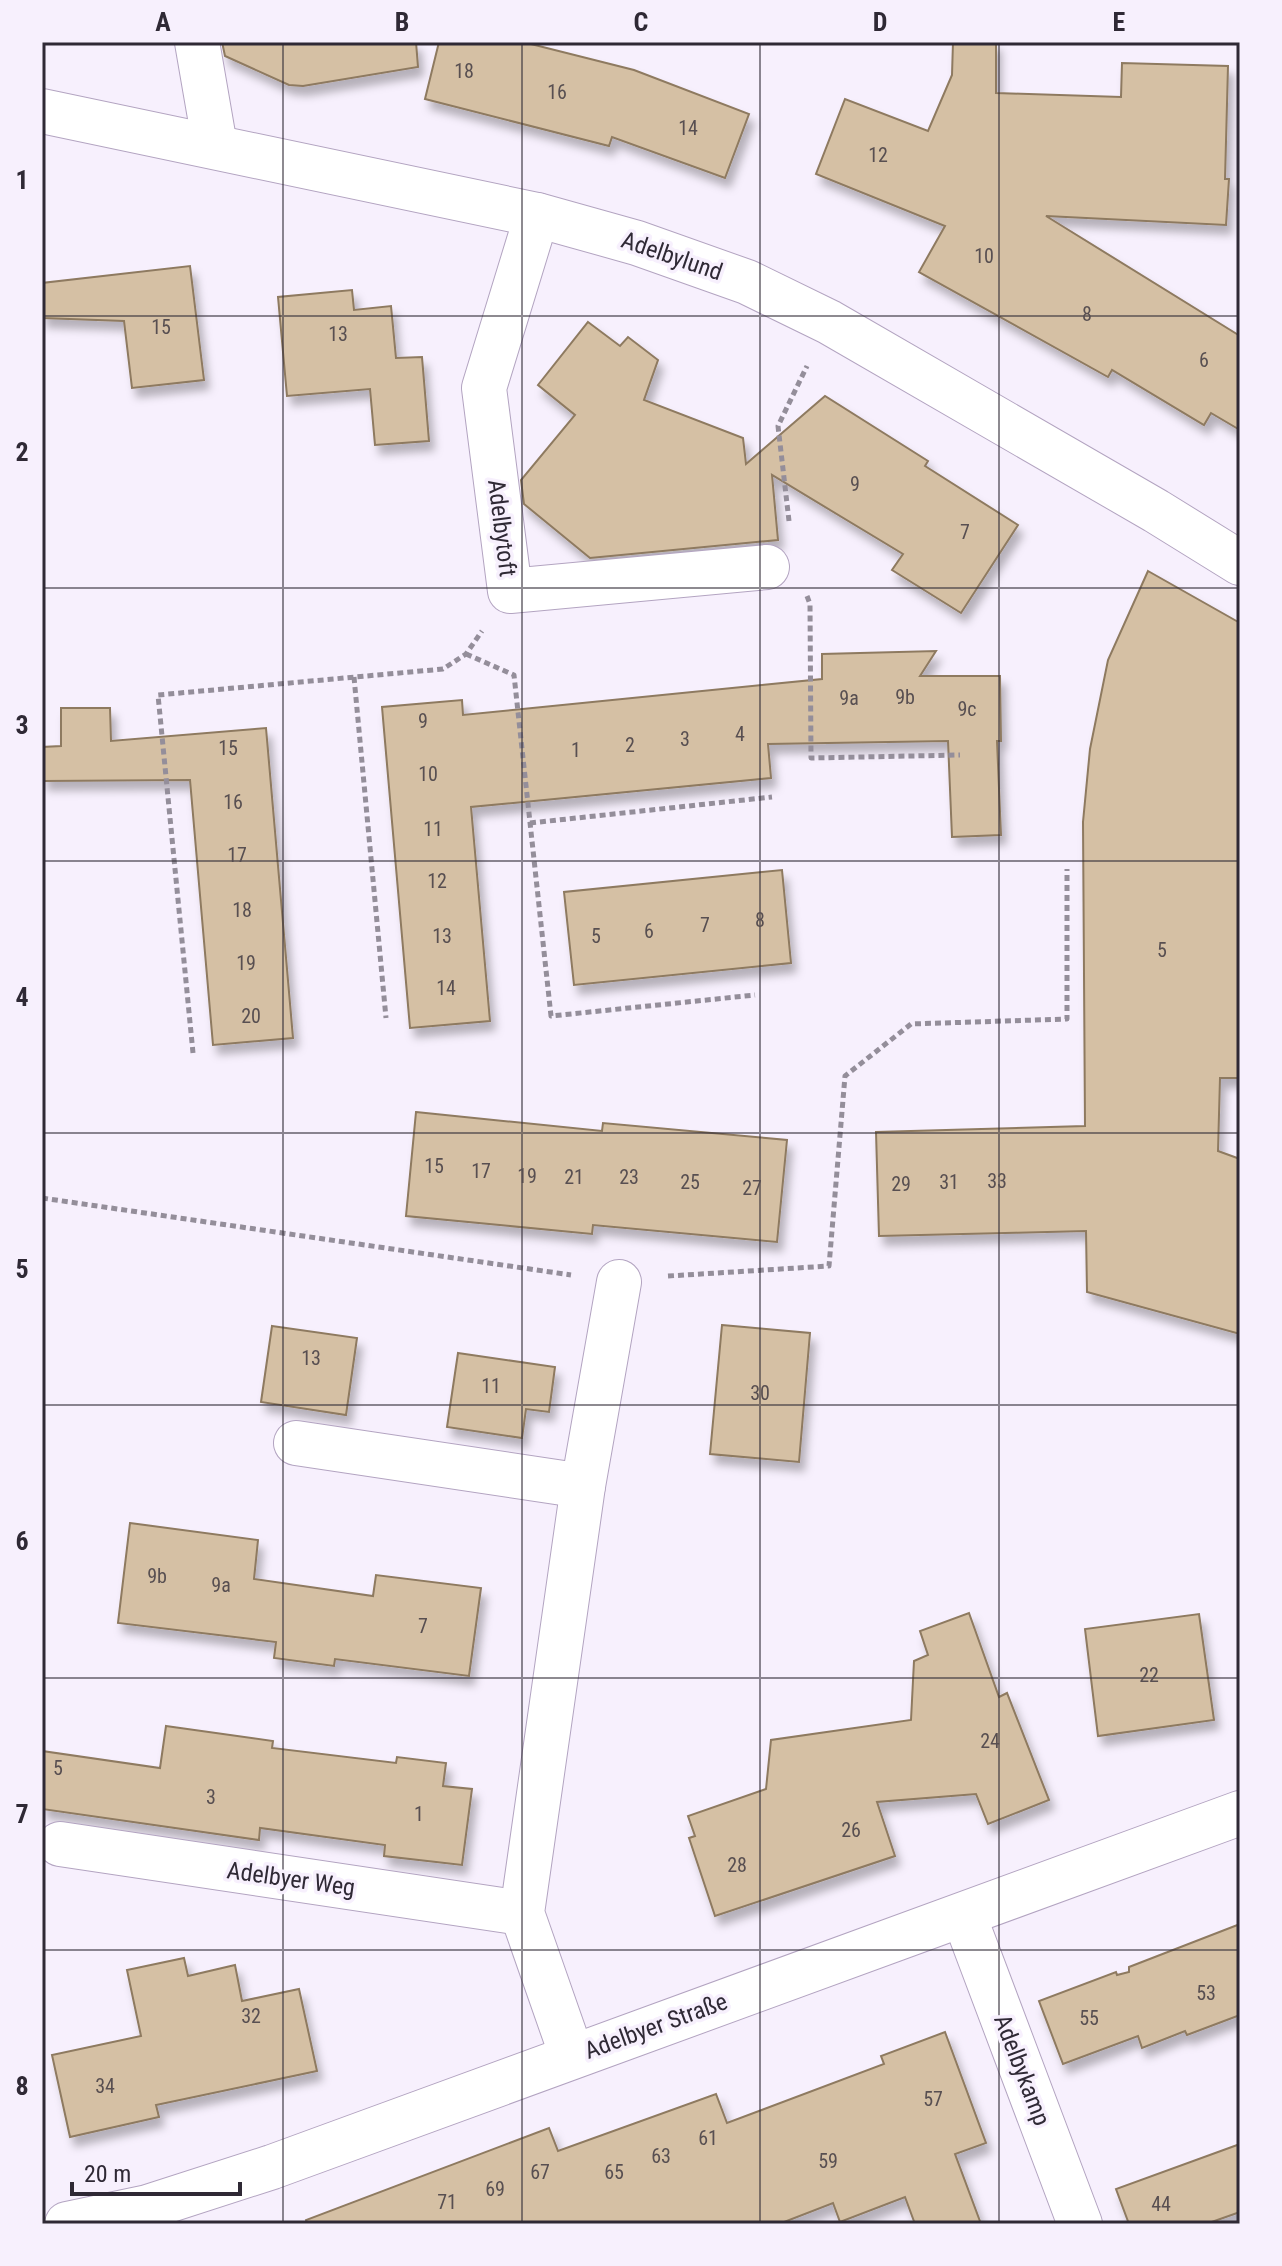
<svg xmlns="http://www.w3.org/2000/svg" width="1282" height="2266" viewBox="0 0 1282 2266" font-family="'Roboto Condensed',sans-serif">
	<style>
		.building { fill: #d5c0a4; stroke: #8e7a60; stroke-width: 2; filter: url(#shadow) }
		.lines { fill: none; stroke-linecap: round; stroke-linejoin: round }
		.minor-casing { stroke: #b3a4c1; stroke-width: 46 }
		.tertiary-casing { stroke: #b3a4c1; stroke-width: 46 }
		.path { stroke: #948e9a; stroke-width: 5; stroke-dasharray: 6 4; stroke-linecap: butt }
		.minor { stroke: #fff; stroke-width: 44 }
		.tertiary { stroke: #fff; stroke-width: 44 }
		.grid { fill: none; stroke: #2f2935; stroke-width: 2; stroke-opacity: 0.55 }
		.labels { text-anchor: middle; stroke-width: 7; stroke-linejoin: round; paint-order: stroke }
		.number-label { font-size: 20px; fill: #584f51 }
		.street-label { font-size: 24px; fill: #2f2935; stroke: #f7f0fd }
		.neatline { fill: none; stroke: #2f2935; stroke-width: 3 }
		.grid-label { font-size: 26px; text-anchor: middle; font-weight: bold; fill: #2f2935 }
	</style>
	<defs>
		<filter id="shadow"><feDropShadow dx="5" dy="9" stdDeviation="4" flood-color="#0004"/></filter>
	</defs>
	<rect width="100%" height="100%" fill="#f7f0fd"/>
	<g class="building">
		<path d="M222,42h194l2,25 -115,19 -14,-1 -64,-29z"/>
		<path d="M439,42h84l111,28 115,44 -24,64 -113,-41 -3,9 -184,-47z"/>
		<path d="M953,42h43v51l125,4 1,-34 106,3 -3,113h4l-3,46 -180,-9 194,120v94l-29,-17 -7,12 -92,-55 -4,7 -189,-105 26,-46 -129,-52 29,-75 83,32 24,-56z"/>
		<path d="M190,266l14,114 -72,8 -8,-67 -82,-3v-35z"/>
		<path d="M352,290l2,20 37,-4 5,52 26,-1 7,84 -54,4 -5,-56 -83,7 -9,-99z"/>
		<path d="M588,322l32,24 8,-9 30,23 -14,40 99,38 3,26 79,-68 103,65 -3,5 93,59 -57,88 -69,-43 11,-16 -131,-79 6,65 -188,18 -66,-54 -3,-24 54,-65 -37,-30z"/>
		<path d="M1148,571l92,52v455h-20l-2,73 22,8v175l-153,-42 -1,-61 -207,5 -3,-104 209,-6 -2,-304 7,-73 18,-89z"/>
		<path d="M936,651l-16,25h80l1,65h-4l4,94 -49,2 -4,-96 -180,3 3,34 -300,29 19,214 -80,7 -28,-321 80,-7 1,15 359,-36v-25z"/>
		<path d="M61,708h49l1,33 155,-13 27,310 -80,7 -23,-265 -147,1 -1,-34 19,-1z"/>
		<path d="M782,870l9,93 -217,22 -10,-93z"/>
		<path d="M416,1112l186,19 1,-8 184,17 -10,102 -184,-17 -1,9 -186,-18z"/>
		<path d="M722,1325l88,8 -11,129 -89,-8z"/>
		<path d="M272,1326l85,12 -11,77 -85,-13z"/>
		<path d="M458,1353l97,14 -6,45 -23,-3 -4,29 -75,-11z"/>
		<path d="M130,1523l128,17 -4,39 119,17 3,-21 105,13 -12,88 -134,-17 -1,7 -60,-8 2,-16 -158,-19z"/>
		<path d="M969,1613l30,84 8,-4 42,107 -61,24 -12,-30 -99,8 18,54 -180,60 -26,-78 6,-2 -7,-20 78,-27 5,-49 140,-20 3,-59 14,-6 -8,-24z"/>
		<path d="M1199,1614l15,106 -116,16 -13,-107z"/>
		<path d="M166,1726l107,15 -1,7 124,15 1,-6 49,6 -3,23 29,3 -10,76 -78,-9 1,-11 -125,-17 -1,12 -217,-31v-58l118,17z"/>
		<path d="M1240,1924v91l-53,20 -2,-4 -43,17 -4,-12 -75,28 -24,-63 77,-29 1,3 12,-3v-5z"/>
		<path d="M184,1958l4,18 47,-11 7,36 57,-12 18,82 -161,34 3,12 -89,20 -18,-82 89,-19 -14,-66z"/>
		<path d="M945,2032l41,111 -31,11 26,70h-66l-10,-27 -65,25 -7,-19 -54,21h-472l-1,-4 243,-92 9,23 158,-57 11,29 157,-59 -3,-8z"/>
		<path d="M1240,2144v68l-34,12h-77l-13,-35z"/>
	</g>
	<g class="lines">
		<g class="minor-casing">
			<g id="minor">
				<path d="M197,42l18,104"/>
				<path d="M537,215l-53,173 26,203 257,-24"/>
				<path d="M296,1443l287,43 36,-204"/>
				<path d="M60,1844l462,69"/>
				<path d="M964,1916l116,308"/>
				<path d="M572,2056l-50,-143 61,-427"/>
				<path d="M67,2224l81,-17 124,-40 968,-354"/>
			</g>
		</g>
		<g class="tertiary-casing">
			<path id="tertiary" d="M42,111l495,104 100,28 110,39 82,40 327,189 84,52"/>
		</g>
		<g class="path">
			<path d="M789,521l-11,-95 29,-60"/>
			<path d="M807,596l3,8 1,154 149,-3"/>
			<path d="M466,654l48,21 37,341 204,-21"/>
			<path d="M354,677l32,341"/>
			<path d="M530,823l242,-26"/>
			<path d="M193,1053l-35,-358 285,-26 23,-15 16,-23"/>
			<path d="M42,1198l529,77"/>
			<path d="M668,1276l161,-10 16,-190 66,-52 156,-5v-150"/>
		</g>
		<use href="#minor" class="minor"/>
		<use href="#tertiary" class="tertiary"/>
	</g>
	<path class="grid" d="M283,42v2182M522,42v2182M760,42v2182M999,42v2182M42,316h1198M42,588h1198M42,861h1198M42,1133h1198M42,1405h1198M42,1678h1198M42,1950h1198"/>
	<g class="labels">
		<g class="number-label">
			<text x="464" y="78">18</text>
			<text x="557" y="99">16</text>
			<text x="688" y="135">14</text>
			<text x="878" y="162">12</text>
			<text x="984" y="263">10</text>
			<text x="1087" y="321">8</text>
			<text x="161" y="334">15</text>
			<text x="338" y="341">13</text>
			<text x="1204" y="367">6</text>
			<text x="855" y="491">9</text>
			<text x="965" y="539">7</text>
			<text x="905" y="704">9b</text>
			<text x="849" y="705">9a</text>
			<text x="967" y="716">9c</text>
			<text x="423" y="728">9</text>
			<text x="740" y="741">4</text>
			<text x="685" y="746">3</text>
			<text x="630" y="752">2</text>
			<text x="228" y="755">15</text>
			<text x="576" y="757">1</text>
			<text x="428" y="781">10</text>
			<text x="233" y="809">16</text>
			<text x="433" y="836">11</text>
			<text x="237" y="862">17</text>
			<text x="437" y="888">12</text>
			<text x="242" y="917">18</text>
			<text x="760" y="927">8</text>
			<text x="705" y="932">7</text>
			<text x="649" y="938">6</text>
			<text x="442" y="943">13</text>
			<text x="596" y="943">5</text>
			<text x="1162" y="957">5</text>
			<text x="246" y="970">19</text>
			<text x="446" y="995">14</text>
			<text x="251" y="1023">20</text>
			<text x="434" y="1173">15</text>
			<text x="481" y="1178">17</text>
			<text x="527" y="1183">19</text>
			<text x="574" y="1184">21</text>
			<text x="629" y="1184">23</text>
			<text x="997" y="1188">33</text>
			<text x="690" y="1189">25</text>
			<text x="949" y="1189">31</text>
			<text x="901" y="1191">29</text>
			<text x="752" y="1195">27</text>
			<text x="311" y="1365">13</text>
			<text x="491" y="1393">11</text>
			<text x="760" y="1400">30</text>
			<text x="157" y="1583">9b</text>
			<text x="221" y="1592">9a</text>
			<text x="423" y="1633">7</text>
			<text x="1149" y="1682">22</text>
			<text x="990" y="1748">24</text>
			<text x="58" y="1775">5</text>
			<text x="211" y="1804">3</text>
			<text x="419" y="1821">1</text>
			<text x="851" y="1837">26</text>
			<text x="737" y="1872">28</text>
			<text x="1206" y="2000">53</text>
			<text x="251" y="2023">32</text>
			<text x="1089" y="2025">55</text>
			<text x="105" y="2093">34</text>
			<text x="933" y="2106">57</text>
			<text x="708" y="2145">61</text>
			<text x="661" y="2163">63</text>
			<text x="828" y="2168">59</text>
			<text x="540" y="2179">67</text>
			<text x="614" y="2179">65</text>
			<text x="495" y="2196">69</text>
			<text x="447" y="2209">71</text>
			<text x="1161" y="2211">44</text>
		</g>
		<g class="street-label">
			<text transform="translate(672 256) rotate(19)" y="8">Adelbylund</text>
			<text transform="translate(502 528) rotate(83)" y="8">Adelbytoft</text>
			<text transform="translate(291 1879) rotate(8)" y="8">Adelbyer Weg</text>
			<text transform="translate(656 2026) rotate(-20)" y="8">Adelbyer Straße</text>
			<text transform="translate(1022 2070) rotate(69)" y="8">Adelbykamp</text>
		</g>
	</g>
	<rect width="1282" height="2266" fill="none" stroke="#f7f0fd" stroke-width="88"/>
	<path d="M72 2182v12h168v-12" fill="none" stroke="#2f2935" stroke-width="4"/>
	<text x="84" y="2182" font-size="24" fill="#2f2935" stroke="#f7f0fd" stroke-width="6" paint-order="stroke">20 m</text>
	<rect x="44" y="44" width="1194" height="2178" class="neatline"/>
	<g class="grid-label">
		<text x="163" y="31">A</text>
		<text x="402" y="31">B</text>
		<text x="641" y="31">C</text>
		<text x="880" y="31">D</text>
		<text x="1119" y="31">E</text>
		<text x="22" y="189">1</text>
		<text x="22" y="461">2</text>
		<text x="22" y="734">3</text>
		<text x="22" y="1006">4</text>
		<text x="22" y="1278">5</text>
		<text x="22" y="1550">6</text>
		<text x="22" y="1823">7</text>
		<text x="22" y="2095">8</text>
	</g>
</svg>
